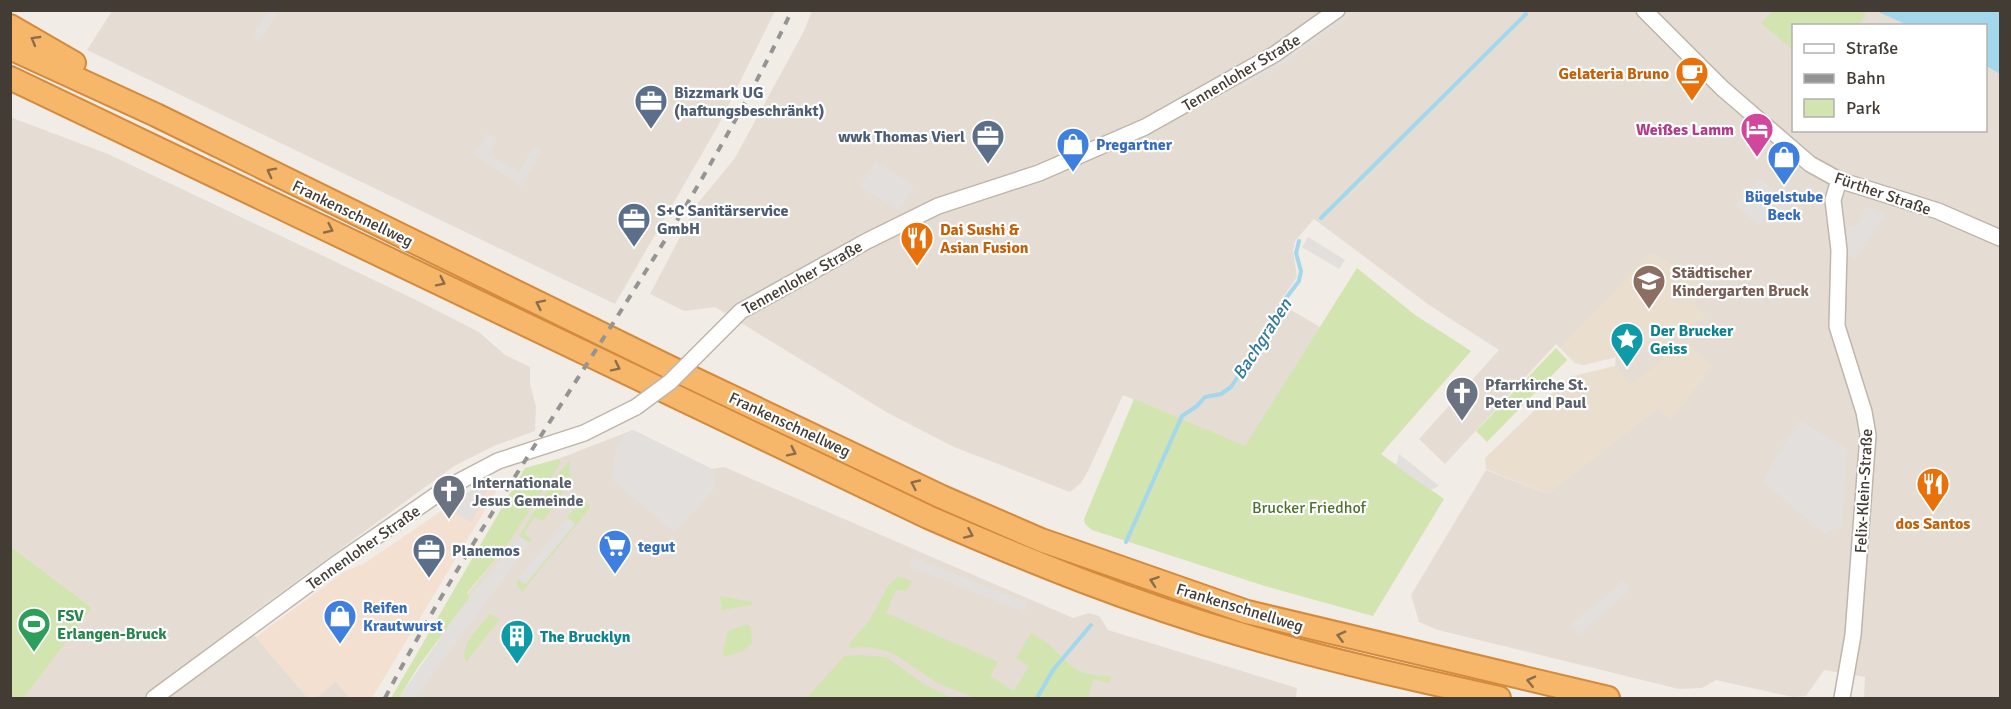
<svg xmlns="http://www.w3.org/2000/svg" width="2011" height="709" viewBox="0 0 2011 709" font-family="Signika,sans-serif">
	<style>
		.residential { fill: #e5ddd3 }
		.commercial { fill: #f3e0d0 }
		.education { fill: #eadfcf }
		.green { fill: #d2e4af }
		.parking { fill: #e2dfdd }
		.water { fill: #a3d7ec }
		.lines { fill: none; stroke-linecap: round; stroke-linejoin: round }
		.stream { stroke: #a3d7ec; stroke-width: 4 }
		.tertiary-casing { stroke: #bfb5ab; stroke-width: 18 }
		.motorway-casing { stroke: #d48a3c; stroke-width: 26 }
		.tertiary { stroke: #fff; stroke-width: 15 }
		.motorway { stroke: #f6b76b; stroke-width: 22 }
		.rail { stroke: #949494; stroke-width: 4; stroke-dasharray: 8 8; stroke-linecap: butt }
		.tertiary-bridge-casing { stroke: #bfb5ab; stroke-width: 18; stroke-linecap: butt }
		.tertiary-bridge { stroke: #fff; stroke-width: 15 }
		.oneway { stroke: #8b6d4b }
		.labels { text-anchor: middle; stroke-width: 4.5; stroke-linejoin: round; paint-order: stroke }
		.street-label { font-size: 16px; fill: #433c35; stroke: #fff }
		.food-label { font-size: 16px; font-weight: bold; fill: #c56008; stroke: #fff; text-anchor: end }
		.service-label { font-size: 16px; font-weight: bold; fill: #4e5e75; stroke: #fff; text-anchor: start }
		.hotel-label { font-size: 16px; font-weight: bold; fill: #b23c85; stroke: #fff; text-anchor: end }
		.shop-label { font-size: 16px; font-weight: bold; fill: #366cbe; stroke: #fff; text-anchor: start }
		.education-label { font-size: 16px; font-weight: bold; fill: #785e54; stroke: #fff; text-anchor: start }
		.culture-label { font-size: 16px; font-weight: bold; fill: #0d838f; stroke: #fff; text-anchor: start }
		.worship-label { font-size: 16px; font-weight: bold; fill: #5b616d; stroke: #fff; text-anchor: start }
		.park-label { font-size: 16px; fill: #4e712c; stroke: #fff }
		.leisure-label { font-size: 16px; font-weight: bold; fill: #27864d; stroke: #fff; text-anchor: start }
		.water-label { font-size: 18px; font-style: italic; fill: #30799a; stroke: #fff }
	</style>
	<rect width="100%" height="100%" fill="#f1ece5"/>
	<g class="residential">
		<path d="M112,11h663l-57,115 -103,178 -528,-254z"/>
		<path d="M812,11h1064l31,14 -113,1v104h192v-64l14,8v624h-136l1,-21 -41,-7 -18,26 -13,1 -77,-17 -14,8 -23,1 -241,-59 -19,-8 -8,-27 75,-125 62,24 82,-110 -15,-18 1,-9 -33,8 -8,-2 -19,-19 -111,120 -26,-25 80,-89 -70,-45 -115,-86 -19,22 -2,10 4,26 -18,26 41,24 -75,120 -122,-52 -35,76 -7,12 -11,9 -116,-45 -66,-34 -173,-106 -31,4 -34,-17 48,-91 37,-45 69,-127z"/>
		<path d="M10,117l98,37 306,145 65,33 26,23 25,12v17l6,23 -1,24 -39,14 -42,21 -212,155 66,77h-284l68,-90 -81,-61z"/>
		<path d="M633,430l79,39 12,-2 349,151 16,-5 10,3 9,14 189,58 -1,10h-897l71,-102 -3,-2 39,-47 54,-85 -2,-3z"/>
		<path d="M335,681l14,16 9,1h-43z"/>
	</g>
	<path class="commercial" d="M484,482l13,8 -125,208 -23,-1 -13,-15 -20,16h-8l-52,-61 88,-65 21,-9z"/>
	<g class="education">
		<path d="M1650,253l39,21 17,17 -12,13 12,12 -41,25 -48,16 -34,8 -8,-2 -14,-16z"/>
		<path d="M1687,342l26,25 -43,53 -11,-12 -111,86 -62,-25 -1,-11 84,-81 46,-11 16,18z"/>
	</g>
	<g class="green">
		<path d="M1773,11v-1l94,1 -3,3 2,2 -8,9 -64,1 -1,24 -32,-27z"/>
		<path d="M1357,268l58,47 56,36 -90,103 63,45 -71,117 -108,-30 -173,-56 -7,-6 -1,-5 50,-120 111,47z"/>
		<path d="M1556,348l11,12 -80,82 -11,-11z"/>
		<path d="M558,459l3,3 -55,85 -39,46 3,4 -52,70 -19,31h-8l134,-230z"/>
		<path d="M570,461v21l-27,39 -9,-4 -10,17 8,5 -3,4 -10,-7 40,-63z"/>
		<path d="M585,502l5,4 -1,3 -67,83 -5,-7v-5l8,4 50,-60 -8,-7 13,-14z"/>
		<path d="M11,547l81,61 -68,90h-13z"/>
		<path d="M898,576l14,5 -6,10 -10,-1 -10,23 112,49 -8,14 24,15 15,-25 -13,-8 15,-25c35,16 32,45 80,43l-1,7 -17,-4 -5,19h-112l-37,-14 -48,-32 -22,-5 -19,1 -1,-4 20,-23 19,-35z"/>
		<path d="M720,596l32,6v3l-30,5z"/>
		<path d="M490,614l9,6 -33,42c-7,-17 14,-35 24,-48z"/>
		<path d="M747,624l4,3 1,16 -8,7 -19,7 -2,-5 5,-21z"/>
		<path d="M860,655l26,2 36,26 30,15h-145l37,-42z"/>
	</g>
	<g class="parking">
		<path d="M268,11h11l-20,30 -7,-5z"/>
		<path d="M1349,11h7l-71,51 -41,24 -2,-4 39,-23z"/>
		<path d="M486,134l11,5 -8,16 30,17 15,-26 8,4 -20,36 -46,-30 -3,-4 6,-3z"/>
		<path d="M875,162l39,23 -14,25 -40,-23z"/>
		<path d="M1758,178l24,20 -23,27 -23,-20z"/>
		<path d="M1866,207l19,7 -31,46 -5,-4 -3,-24 4,-7 6,2z"/>
		<path d="M1308,237l37,23 -6,9 -37,-22z"/>
		<path d="M1800,421l47,28 -5,76 -18,9 -60,-52 9,-21z"/>
		<path d="M633,430l79,39 4,18 -41,46 -63,-53 5,-33 7,-12z"/>
		<path d="M1399,454l40,32 -9,4 -34,-24z"/>
		<path d="M484,482l3,10 -16,30 -26,-15z"/>
		<path d="M567,517l8,7 -49,60 -7,-6z"/>
		<path d="M519,536l11,7 -96,129 -17,26h-18l54,-79z"/>
		<path d="M912,557l116,46 -4,9 -115,-46z"/>
		<path d="M1623,581l8,8 -52,46 -9,-10z"/>
	</g>
	<path class="water" d="M1876,11h124v63l-14,-8v-40l-79,-1z"/>
	<g class="lines">
		<g class="stream">
			<path d="M1321,218l205,-204"/>
			<path d="M1126,542l56,-126 15,-10 8,-9 16,-3 10,-7 42,-64 4,-13 22,-29 2,-10 -5,-18 3,-12"/>
			<path d="M1037,698l16,-28 38,-45"/>
		</g>
		<g class="tertiary-casing">
			<g id="tertiary">
				<path d="M1644,10l78,78 88,76 29,16 99,31 62,27"/>
				<path d="M1839,180l-6,20 6,50 -2,76 27,86 4,23 -15,200 -11,63"/>
				<path d="M698,354l43,-43 126,-70 71,-35 101,-33 106,-46 130,-73 62,-44"/>
				<path d="M154,698l182,-134 109,-75 53,-28 86,-28 52,-26"/>
			</g>
		</g>
		<g class="motorway-casing">
			<g id="motorway">
				<path d="M10,26l64,37"/>
				<path d="M10,48l146,67 515,253 271,129 99,43 206,72 361,86"/>
				<path d="M10,78l918,439c103,45 207,87 315,118 84,25 170,44 256,63"/>
			</g>
		</g>
		<use href="#tertiary" class="tertiary"/>
		<use href="#motorway" class="motorway"/>
		<path class="rail" d="M385,698c124,-236 292,-446 407,-688"/>
		<g class="tertiary-bridge-casing">
			<path id="tertiary-bridge" d="M636,407l34,-25 28,-28"/>
		</g>
		<use href="#tertiary-bridge" class="tertiary-bridge"/>
	</g>
	<defs><path id="oneway-chevron" d="M-2-3.5L2.5 0L-2 3.5" fill="none" stroke-width="1.6" stroke-linecap="round" stroke-linejoin="round" transform="scale(1.5)"/></defs>
	<g class="oneway">
		<use href="#oneway-chevron" transform="translate(35 40) rotate(-150)"/>
		<use href="#oneway-chevron" transform="translate(271 172) rotate(-153)"/>
		<use href="#oneway-chevron" transform="translate(329 229) rotate(25)"/>
		<use href="#oneway-chevron" transform="translate(441 282) rotate(26)"/>
		<use href="#oneway-chevron" transform="translate(540 304) rotate(-154)"/>
		<use href="#oneway-chevron" transform="translate(616 367) rotate(26)"/>
		<use href="#oneway-chevron" transform="translate(792 452) rotate(26)"/>
		<use href="#oneway-chevron" transform="translate(915 484) rotate(-155)"/>
		<use href="#oneway-chevron" transform="translate(969 534) rotate(24)"/>
		<use href="#oneway-chevron" transform="translate(1154 581) rotate(-161)"/>
		<use href="#oneway-chevron" transform="translate(1341 636) rotate(-166)"/>
		<use href="#oneway-chevron" transform="translate(1531 681) rotate(-167)"/>
	</g>
	<defs>
		<g id="cafe-pin" transform="scale(1.725)"><path d="M0 17L-7.5 6A9.5 9.5 0 1 1 7.5 6Z" fill="#e8710a" stroke="#fff"/><path d="M-5.5-4.5H6V0H3Q3 3.5 0 3.5H-2.5Q-5.5 3.5-5.5 0ZM3-3.2v2h1.7v-2ZM-6 4.5H4V6H-6Z" fill="#fff"/></g>
		<g id="office-pin" transform="scale(1.725)"><path d="M0 17L-7.5 6A9.5 9.5 0 1 1 7.5 6Z" fill="#5c6f8a" stroke="#fff"/><path d="M-6-3h4V-5.5h4V-3h4V5H-6ZM-1-4.5V-3h2v-1.5ZM-6 0V1H6V0Z" fill="#fff"/></g>
		<g id="hotel-pin" transform="scale(1.725)"><path d="M0 17L-7.5 6A9.5 9.5 0 1 1 7.5 6Z" fill="#d1479c" stroke="#fff"/><path d="M-6-4.5h1.5V1H6V5H4.5V3h-9V5H-6ZM-4 0a1.8 1.8 0 1 1 3.6 0ZM.5 0V-2.5h3Q6-2.5 6 0Z" fill="#fff"/></g>
		<g id="shop-pin" transform="scale(1.725)"><path d="M0 17L-7.5 6A9.5 9.5 0 1 1 7.5 6Z" fill="#3f7fe0" stroke="#fff"/><path d="M-5-2.5h2.3a2.7 3.5 0 0 1 5.4 0H5L5.5 6h-11ZM-1.5-2.5h3a1.5 2.3 0 0 0-3 0Z" fill="#fff"/></g>
		<g id="restaurant-pin" transform="scale(1.725)"><path d="M0 17L-7.5 6A9.5 9.5 0 1 1 7.5 6Z" fill="#e8710a" stroke="#fff"/><path d="M-5-6h1v4h1v-4h1v4h1v-4h1v5L-1.5 .5V6h-2V.5L-5-1ZM5-6V6H3V1.5H1.5Q1.5-4 5-6Z" fill="#fff"/></g>
		<g id="school-pin" transform="scale(1.725)"><path d="M0 17L-7.5 6A9.5 9.5 0 1 1 7.5 6Z" fill="#8d6e63" stroke="#fff"/><path d="M0-5L7-2L0 1L-7-2ZM-4 1L0 2.5L4 1V4Q0 6-4 4Z" fill="#fff"/></g>
		<g id="sight-pin" transform="scale(1.725)"><path d="M0 17L-7.5 6A9.5 9.5 0 1 1 7.5 6Z" fill="#0f9aa8" stroke="#fff"/><path d="M0-6L1.8-2.2L6-1.7L2.9 1.2L3.7 5.4L0 3.3L-3.7 5.4L-2.9 1.2L-6-1.7L-1.8-2.2Z" fill="#fff"/></g>
		<g id="church-pin" transform="scale(1.725)"><path d="M0 17L-7.5 6A9.5 9.5 0 1 1 7.5 6Z" fill="#6b7280" stroke="#fff"/><path d="M-1.2-6h2.4v3.5h3.3v2.4h-3.3V6h-2.4V-.1h-3.3v-2.4h3.3Z" fill="#fff"/></g>
		<g id="supermarket-pin" transform="scale(1.725)"><path d="M0 17L-7.5 6A9.5 9.5 0 1 1 7.5 6Z" fill="#3f7fe0" stroke="#fff"/><path d="M-6-5.5h2.5l.6 2H6L4.5 2H-2.5L-4.4-4H-6ZM-1.5 3.2a1.3 1.3 0 1 0 .1 0ZM3 3.2a1.3 1.3 0 1 0 .1 0Z" fill="#fff"/></g>
		<g id="stadium-pin" transform="scale(1.725)"><path d="M0 17L-7.5 6A9.5 9.5 0 1 1 7.5 6Z" fill="#2e9e5b" stroke="#fff"/><path d="M0-5a6.5 5 0 1 0 0 10a6.5 5 0 1 0 0-10ZM-3.5-1.8h7v3.6h-7Z" fill="#fff"/></g>
		<g id="building-pin" transform="scale(1.725)"><path d="M0 17L-7.5 6A9.5 9.5 0 1 1 7.5 6Z" fill="#0f9aa8" stroke="#fff"/><path d="M-4-6H4V6H1V3H-1V6H-4ZM-2.5-4.3h1.7v1.8h-1.7ZM.8-4.3h1.7v1.8H.8ZM-2.5-1h1.7V.8h-1.7ZM.8-1h1.7V.8H.8Z" fill="#fff"/></g>
	</defs>
	<g fill-rule="evenodd">
		<use href="#cafe-pin" x="1692" y="73"/>
		<use href="#office-pin" x="651" y="101"/>
		<use href="#hotel-pin" x="1757" y="129"/>
		<use href="#office-pin" x="988" y="136"/>
		<use href="#shop-pin" x="1073" y="144"/>
		<use href="#shop-pin" x="1784" y="157"/>
		<use href="#office-pin" x="634" y="219"/>
		<use href="#restaurant-pin" x="917" y="238"/>
		<use href="#school-pin" x="1649" y="281"/>
		<use href="#sight-pin" x="1627" y="339"/>
		<use href="#church-pin" x="1462" y="393"/>
		<use href="#restaurant-pin" x="1933" y="484"/>
		<use href="#church-pin" x="449" y="491"/>
		<use href="#supermarket-pin" x="615" y="546"/>
		<use href="#office-pin" x="429" y="550"/>
		<use href="#shop-pin" x="340" y="616"/>
		<use href="#stadium-pin" x="34" y="624"/>
		<use href="#building-pin" x="517" y="636"/>
	</g>
	<g class="labels">
		<g class="street-label">
			<text transform="translate(1241 72) rotate(-31)" y="6">Tennenloher Straße</text>
			<text transform="translate(1883 193) rotate(19)" y="6">Fürther Straße</text>
			<text transform="translate(353 213) rotate(26)" y="6">Frankenschnellweg</text>
			<text transform="translate(802 277) rotate(-29)" y="6">Tennenloher Straße</text>
			<text transform="translate(790 424) rotate(25)" y="6">Frankenschnellweg</text>
			<text transform="translate(1863 491) rotate(-87)" y="6">Felix-Klein-Straße</text>
			<text transform="translate(363 547) rotate(-35)" y="6">Tennenloher Straße</text>
			<text transform="translate(1240 607) rotate(17)" y="6">Frankenschnellweg</text>
		</g>
		<g class="food-label">
			<text x="1669" y="79">Gelateria Bruno</text>
			<text x="940" y="235" text-anchor="start">Dai Sushi &amp;<tspan x="940" dy="18">Asian Fusion</tspan></text>
			<text x="1933" y="529" text-anchor="middle">dos Santos</text>
		</g>
		<g class="service-label">
			<text x="674" y="98">Bizzmark UG<tspan x="674" dy="18">(haftungsbeschränkt)</tspan></text>
			<text x="965" y="142" text-anchor="end">wwk Thomas Vierl</text>
			<text x="657" y="216">S+C Sanitärservice<tspan x="657" dy="18">GmbH</tspan></text>
			<text x="452" y="556">Planemos</text>
		</g>
		<g class="hotel-label">
			<text x="1734" y="135">Weißes Lamm</text>
		</g>
		<g class="shop-label">
			<text x="1096" y="150">Pregartner</text>
			<text x="1784" y="202" text-anchor="middle">Bügelstube<tspan x="1784" dy="18">Beck</tspan></text>
			<text x="638" y="552">tegut</text>
			<text x="363" y="613">Reifen<tspan x="363" dy="18">Krautwurst</tspan></text>
		</g>
		<g class="education-label">
			<text x="1672" y="278">Städtischer<tspan x="1672" dy="18">Kindergarten Bruck</tspan></text>
		</g>
		<g class="culture-label">
			<text x="1650" y="336">Der Brucker<tspan x="1650" dy="18">Geiss</tspan></text>
			<text x="540" y="642">The Brucklyn</text>
		</g>
		<g class="worship-label">
			<text x="1485" y="390">Pfarrkirche St.<tspan x="1485" dy="18">Peter und Paul</tspan></text>
			<text x="472" y="488">Internationale<tspan x="472" dy="18">Jesus Gemeinde</tspan></text>
		</g>
		<g class="park-label">
			<text x="1309" y="513">Brucker Friedhof</text>
		</g>
		<g class="leisure-label">
			<text x="57" y="621">FSV<tspan x="57" dy="18">Erlangen-Bruck</tspan></text>
		</g>
		<g class="water-label">
			<text transform="translate(1262 339) rotate(-57)" y="6">Bachgraben</text>
		</g>
	</g>
	<rect width="2011" height="709" fill="none" stroke="#433c35" stroke-width="24"/>
	<rect x="1792" y="24" width="195" height="108" fill="#ffffff" stroke="#b4b1ae" stroke-width="1.5"/>
	<rect x="1804" y="44" width="30" height="9" fill="#ffffff" stroke="#b4b1ae" stroke-width="1.5"/>
	<text x="1846" y="54" font-size="18" fill="#433c35">Straße</text>
	<rect x="1804" y="74" width="30" height="9" fill="#949494" stroke="#b4b1ae" stroke-width="1.5"/>
	<text x="1846" y="84" font-size="18" fill="#433c35">Bahn</text>
	<rect x="1804" y="99" width="30" height="18" fill="#d2e4af" stroke="#b4b1ae" stroke-width="1.5"/>
	<text x="1846" y="114" font-size="18" fill="#433c35">Park</text>
</svg>
